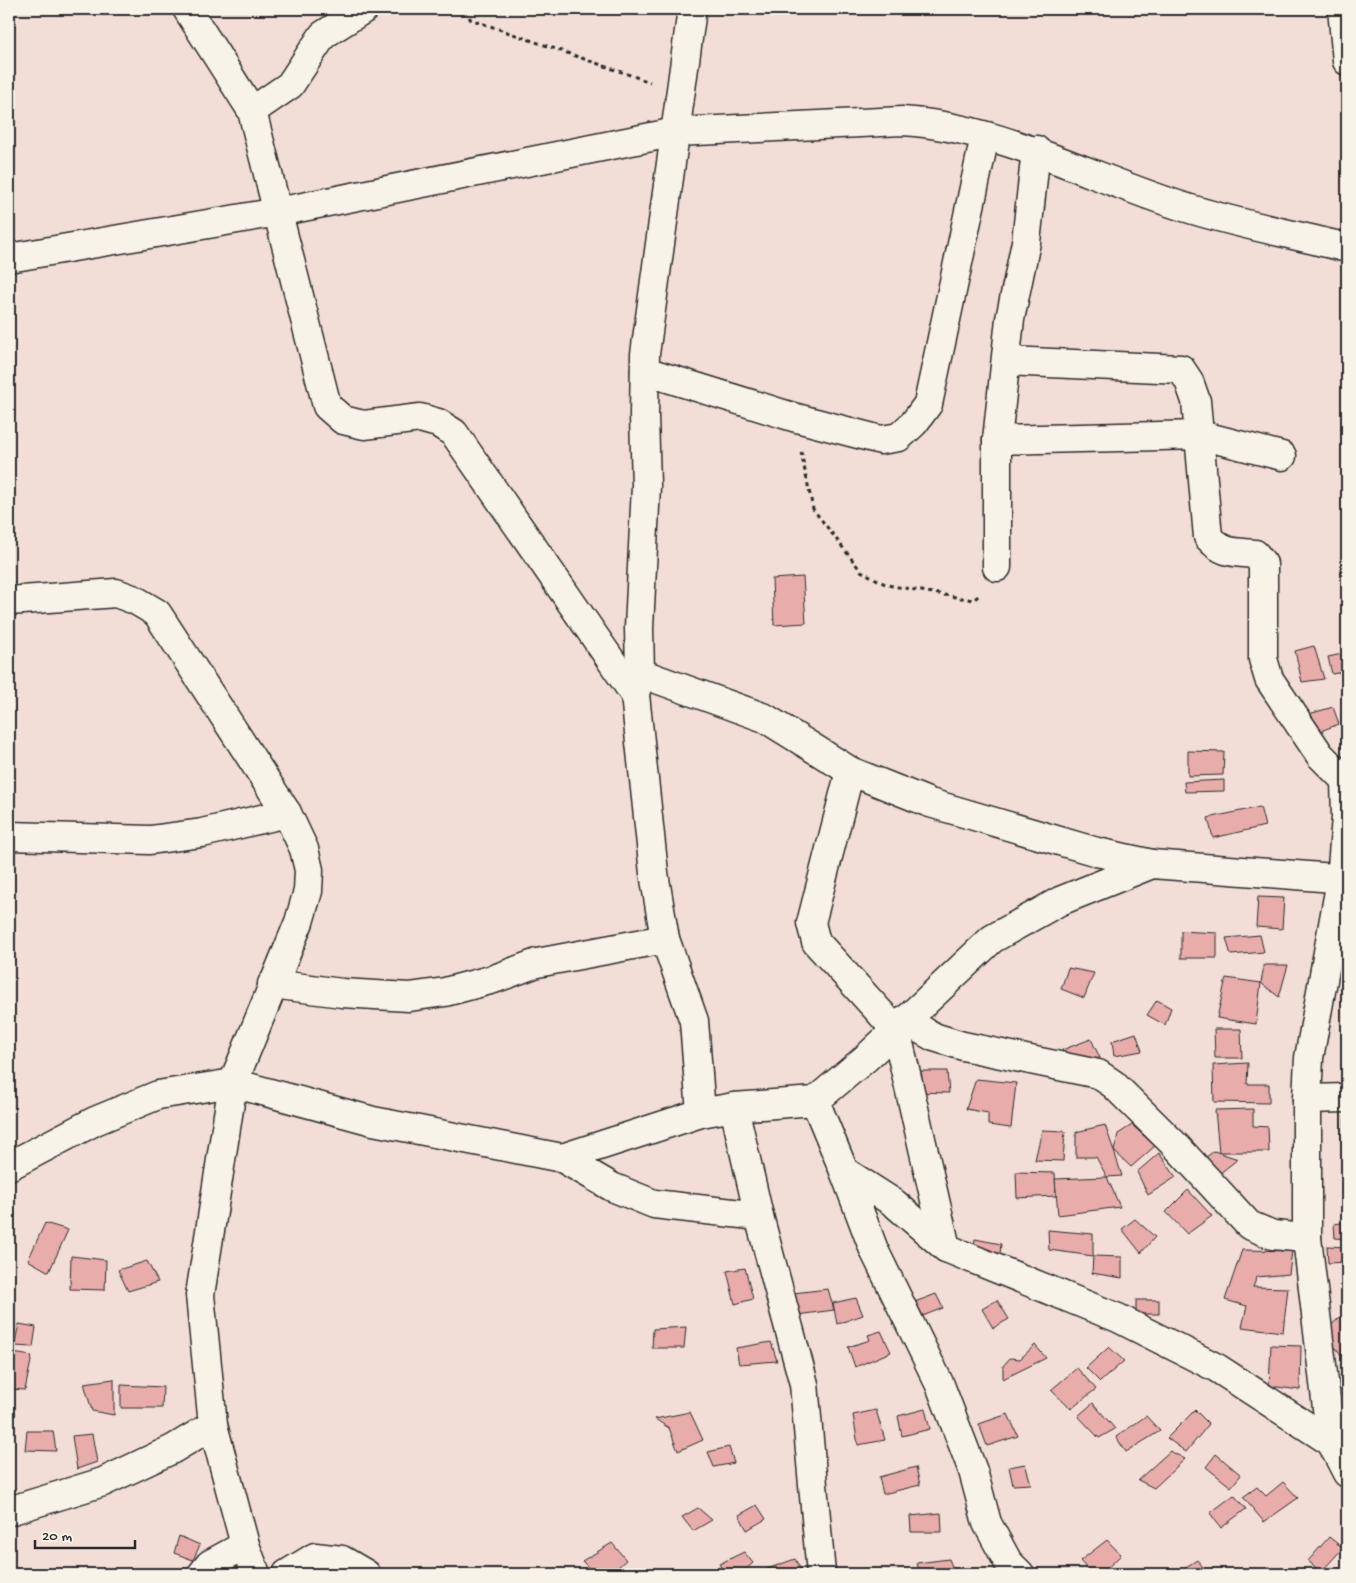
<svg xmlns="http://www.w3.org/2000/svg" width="1356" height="1583" viewBox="0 0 1356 1583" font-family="'Gochi Hand',sans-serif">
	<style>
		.building { fill: #e8adab; stroke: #2b2b2b }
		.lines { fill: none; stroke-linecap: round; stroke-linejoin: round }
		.minor-casing { stroke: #2b2b2b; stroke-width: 31 }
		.path { stroke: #2b2b2b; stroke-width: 3; stroke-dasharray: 4 4; stroke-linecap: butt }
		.minor { stroke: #f7f3e8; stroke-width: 28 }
	</style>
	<rect width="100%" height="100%" fill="#f2ded6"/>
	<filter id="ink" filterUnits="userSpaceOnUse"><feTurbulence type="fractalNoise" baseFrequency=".02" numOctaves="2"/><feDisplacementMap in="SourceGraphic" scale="10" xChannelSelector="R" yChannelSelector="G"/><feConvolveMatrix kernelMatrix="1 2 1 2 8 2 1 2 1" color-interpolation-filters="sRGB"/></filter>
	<g filter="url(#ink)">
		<g class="building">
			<path d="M803,577l3,46 -32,2 -2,-46z"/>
			<path d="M1314,646l10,33 -22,3 -7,-31z"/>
			<path d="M1347,653v18l-15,3 -4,-17z"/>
			<path d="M1333,707l6,17 -21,8 -9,-18z"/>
			<path d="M1188,751l36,1 -1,23 -35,1z"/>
			<path d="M1224,780v11l-39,1 -1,-10z"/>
			<path d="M1260,807l5,19 -52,12 -5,-20z"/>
			<path d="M1258,897l26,1 -2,31 -26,-2z"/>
			<path d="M1181,931l36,2v25h-36z"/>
			<path d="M1260,935l4,17 -33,3 -5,-17z"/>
			<path d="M1264,965h24l-9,32 -18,-14z"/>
			<path d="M1068,968l26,5 -10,25 -23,-9z"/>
			<path d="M1226,978l35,5 -5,41 -39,-6z"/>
			<path d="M1157,1000l14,8 -6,17 -18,-10z"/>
			<path d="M1214,1029h27l1,29h-27z"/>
			<path d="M1136,1033l6,18 -28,5 -2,-15z"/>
			<path d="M1091,1039l9,19 -29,3 -9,-11z"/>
			<path d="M1248,1063l-1,21h22v19l-55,-1 -1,-37z"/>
			<path d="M919,1071h28l2,22 -31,-1z"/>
			<path d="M976,1079l40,4 -5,45 -23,-3v-12l-22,-4z"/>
			<path d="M1253,1109v17l15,1 1,25h-50l-4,-42z"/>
			<rect x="1345" y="1118" width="2" height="26"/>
			<path d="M1105,1125l9,26 8,25 -15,1 -11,-20h-20v-25z"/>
			<path d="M1132,1125l23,21 -24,21 -17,-16 4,-17z"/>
			<path d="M1042,1130l23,1 -2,30 -28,-1z"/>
			<path d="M1214,1151l24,8 -23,18 -15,-15z"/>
			<path d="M1159,1153l17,24 -28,18 -11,-23z"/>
			<path d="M1347,1163v23h-2z"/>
			<path d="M1016,1172l39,1 1,23 -39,2z"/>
			<path d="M1107,1177l13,30 -62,8 -3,-36z"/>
			<path d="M1188,1190l24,26 -25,18 -21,-22z"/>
			<path d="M1135,1219l20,18 -14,16 -19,-24z"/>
			<path d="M1347,1222v17l-12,-1 -1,-14z"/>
			<path d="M45,1223l23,7 -19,42 -21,-12z"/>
			<path d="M1048,1230l45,4v22l-44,-6z"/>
			<path d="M975,1239l26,5 -2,20 -26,-12z"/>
			<path d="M1327,1246l20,1v15l-19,1z"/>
			<path d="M1242,1250l50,1 -3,23 -32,3 -4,10 35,1 -5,44 -41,-5 5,-21 -22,-6z"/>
			<path d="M71,1256l35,4 -1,30 -35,-1z"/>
			<path d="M1093,1256l29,1v21l-30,-5z"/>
			<path d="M147,1261l11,21 -30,9 -10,-21z"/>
			<path d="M745,1268l8,31 -18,5 -8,-33z"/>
			<path d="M828,1289l6,21 -37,5 -4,-22z"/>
			<path d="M936,1294l7,14 -28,11 -8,-14z"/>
			<path d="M856,1298l7,17 -26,9 -4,-21z"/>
			<path d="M997,1300l12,19 -16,9 -11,-19z"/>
			<rect x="1136" y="1300" width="23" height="14"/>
			<path d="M1340,1317h7v39h-5l-6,-8h-8l-3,-17z"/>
			<path d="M19,1324l17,3 -3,20 -19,-1z"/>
			<path d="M686,1327l-2,21h-32l1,-19z"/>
			<path d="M881,1331l10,21 -36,15 -7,-20 22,-7 -2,-5z"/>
			<path d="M771,1342l6,19 -38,3 -3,-16z"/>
			<path d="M1035,1345l11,13 -43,21v-13l7,-8 10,1z"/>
			<path d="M1271,1345l30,1 -1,44 -31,-4z"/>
			<path d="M1109,1347l15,14 -24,21 -14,-14z"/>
			<path d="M12,1353l20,3 -7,34 -16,-1z"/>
			<path d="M1077,1368l19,21 -25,20 -20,-19z"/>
			<path d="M114,1379v36l-22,-4 -8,-28z"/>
			<path d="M121,1385l42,2 -1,21h-41z"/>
			<path d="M1093,1403l22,26 -16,9 -21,-22z"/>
			<path d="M925,1409l5,20 -28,7 -4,-20z"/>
			<path d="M876,1410l9,30 -27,5 -5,-30z"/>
			<path d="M1195,1410l14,14 -23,28 -19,-14z"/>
			<path d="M690,1412l13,28 -25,11 -9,-23 -14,-9z"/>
			<path d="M1008,1414l10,22 -31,10 -8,-22z"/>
			<path d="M1146,1416l14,15 -34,21 -10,-15z"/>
			<path d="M27,1431h26l3,20 -31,-1z"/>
			<path d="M92,1434l5,28 -20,7 -5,-33z"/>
			<path d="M729,1447l5,16 -20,4 -6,-15z"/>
			<path d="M1170,1451l15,8 -31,29 -16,-8z"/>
			<path d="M1216,1454l25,21 -10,12 -25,-20z"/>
			<path d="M1025,1464l6,20 -18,1 -4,-18z"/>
			<path d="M916,1467l4,18 -37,9 -4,-17z"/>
			<path d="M1283,1482l15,16 -34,24 -21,-25 14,-10 9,9z"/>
			<path d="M1234,1495l12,14 -25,19 -11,-15z"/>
			<path d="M757,1505l9,14 -19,11 -8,-15z"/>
			<path d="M698,1508l14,12 -19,11 -11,-14z"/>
			<path d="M941,1513l1,19h-31l-1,-16z"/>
			<path d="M179,1536l21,9 -7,15 -19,-7z"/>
			<path d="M1329,1537l14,11 -22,24 -13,-11z"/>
			<path d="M1107,1540l14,15 -20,19h-9l-12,-13z"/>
			<path d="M612,1543l14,17 -16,14h-15l-13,-13z"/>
			<path d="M744,1552l9,11 -11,10 1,1h-18l-6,-10z"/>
			<path d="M795,1559l8,15h-34l-2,-5z"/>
			<path d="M949,1559l6,15h-35l-3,-11z"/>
			<path d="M1197,1560l12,14h-21l-2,-7z"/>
		</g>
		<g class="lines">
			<g class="minor-casing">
				<g id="minor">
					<path d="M187,9l65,102 75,295 16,14 21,5 56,-7 18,5 16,10 181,262"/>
					<path d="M692,9l-47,345 -1,61 2,71 -7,142 1,45 -5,22 19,178 11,66 29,82 7,92"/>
					<path d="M1342,9l5,52"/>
					<path d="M252,111l38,-26 33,-50 41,-26"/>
					<path d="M9,258l269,-46 398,-80 226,-11c100,6 188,57 282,86 53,17 109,27 163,41"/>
					<path d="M1007,361l174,8 8,12 7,20 12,136c15,17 25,15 47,17l8,10v95l6,20 51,76 25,25"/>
					<path d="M645,371l148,46 88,23 18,-3 15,-14 14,-19 57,-268"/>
					<path d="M997,440l203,-5 82,21"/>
					<path d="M997,567v-127l13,-121 16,-77 10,-92"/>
					<path d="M9,601l107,-8 19,7 22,13 130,200 17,36 5,21 -1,21 -9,31 -66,161 -33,212 13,130 32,120 11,29"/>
					<path d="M640,673l125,45 85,53 80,32 167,49 55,12"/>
					<path d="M850,771l-39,152 5,19 80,88 50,218"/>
					<path d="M1347,779l-2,1 1,37 -5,63 -32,178 -2,41v139l24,204 16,7"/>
					<path d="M9,836l141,4 52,-7 85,-20"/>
					<path d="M272,984l70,9 67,4 36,-5 49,-13 43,-16 128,-24"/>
					<path d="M904,1020l30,17 29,9 135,28 15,10 65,64 71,77 24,10 34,3"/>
					<path d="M1307,1099l40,-1"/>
					<path d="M815,1101l29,70 50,32 52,45 172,70 99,50 114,74 16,31"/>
					<path d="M734,1107l25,109 45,168 17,190"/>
					<path d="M562,1158l139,-45 33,-6 81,-6 51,-43 126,-119 68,-38 92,-37 195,15"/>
					<path d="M9,1166l86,-45 63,-26 75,-12 140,38 189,37 50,29 42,17 105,12"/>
					<path d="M844,1171l30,79 66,135 33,86 14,52 21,39 12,12"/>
					<path d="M9,1511l94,-29 70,-33 40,-24"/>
					<path d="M202,1574l8,-10 35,-19"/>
					<path d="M287,1574l28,-17 27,3 24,14"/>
				</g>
			</g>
			<g class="path">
				<path d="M468,9l2,10 180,63"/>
				<path d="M801,452l12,57 48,62 26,14 86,15 8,-6"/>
			</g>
			<use href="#minor" class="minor"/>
		</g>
	</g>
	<rect width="1356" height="1583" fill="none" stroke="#f7f3e8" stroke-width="30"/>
	<rect x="15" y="15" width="1326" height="1553" fill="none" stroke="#2b2b2b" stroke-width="2" filter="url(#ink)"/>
	<path d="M35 1540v8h100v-8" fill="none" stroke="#2b2b2b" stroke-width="2.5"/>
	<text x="42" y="1540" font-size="15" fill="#2b2b2b" stroke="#f7f3e8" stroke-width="4" paint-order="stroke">20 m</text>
</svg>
